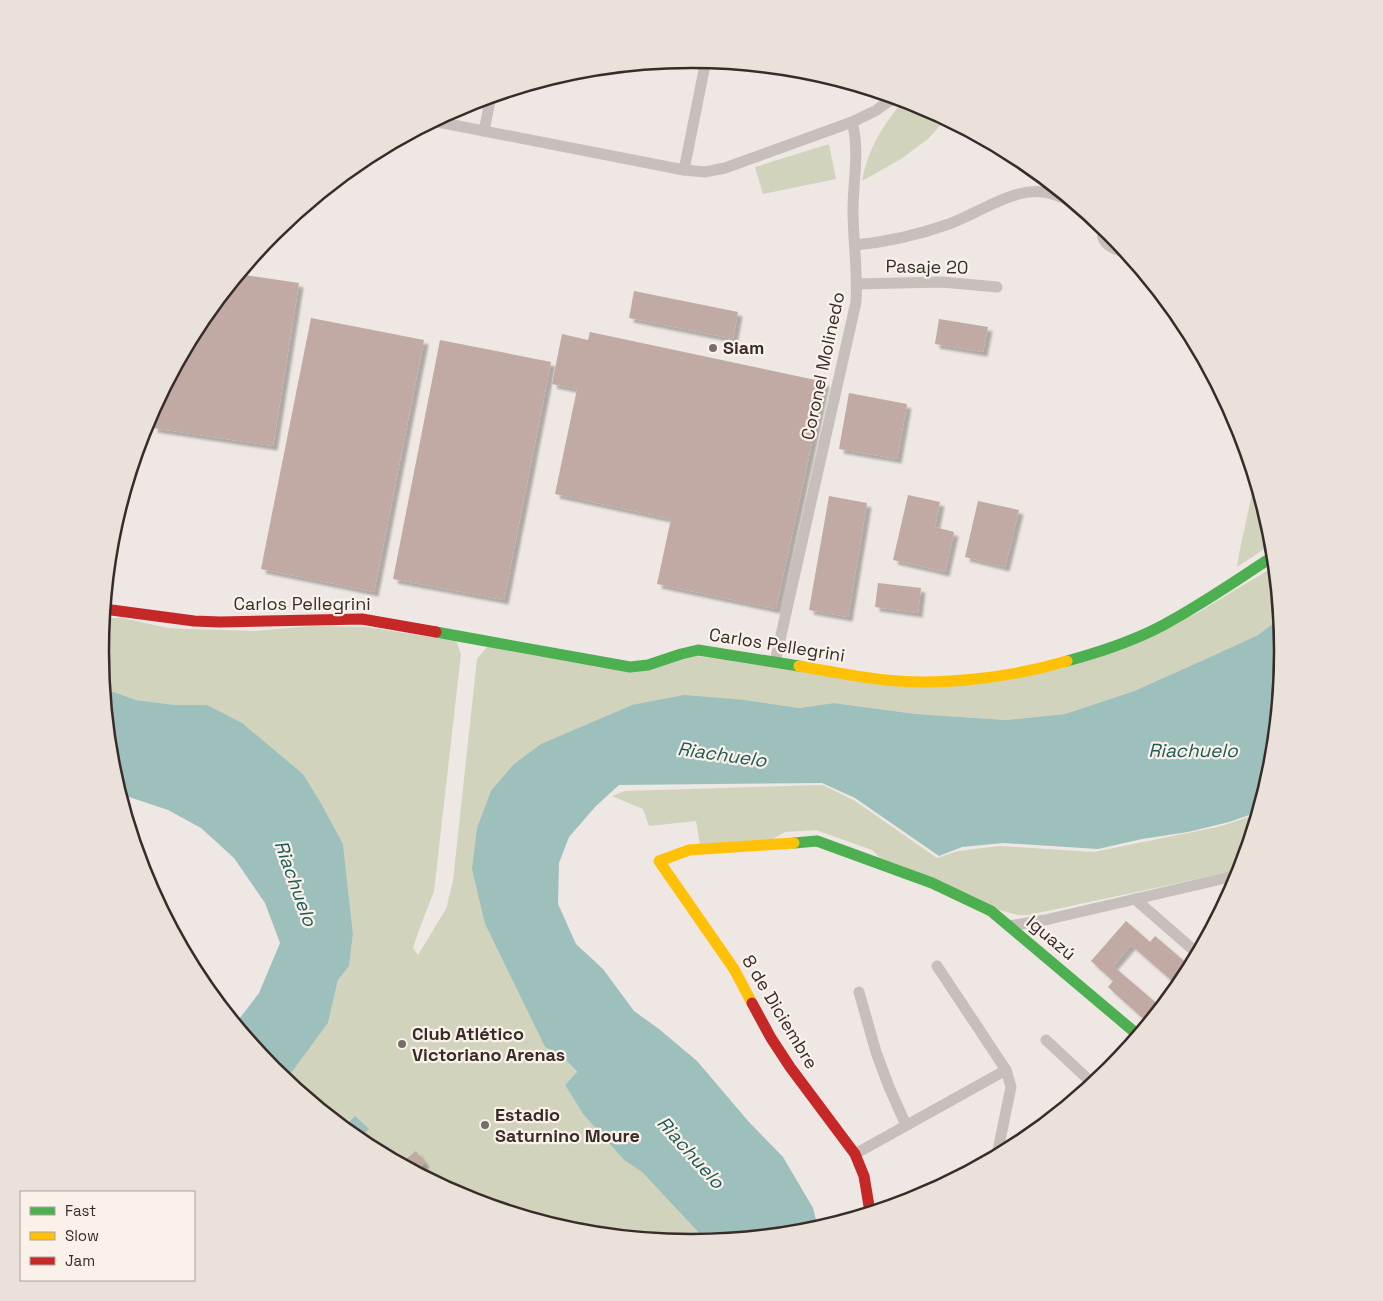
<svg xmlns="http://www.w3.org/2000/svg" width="1383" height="1301" viewBox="0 0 1383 1301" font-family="'Space Grotesk',sans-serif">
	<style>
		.green { fill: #d1d3bc }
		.water { fill: #9ec0bc }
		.building { fill: #c1a9a4; filter: url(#shadow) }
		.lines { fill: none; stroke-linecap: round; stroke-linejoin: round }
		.street { stroke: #c7bfbb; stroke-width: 11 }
		.fast { stroke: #4caf50; stroke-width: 11 }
		.slow { stroke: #ffc107; stroke-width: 11 }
		.jam { stroke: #c62828; stroke-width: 11 }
		.poi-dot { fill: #786d6a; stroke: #faf1ea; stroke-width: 2 }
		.labels { text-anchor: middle; stroke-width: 4.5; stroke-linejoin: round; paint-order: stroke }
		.street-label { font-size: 18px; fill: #382c29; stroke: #faf1ea }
		.poi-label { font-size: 18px; font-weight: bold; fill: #382c29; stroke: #faf1ea; text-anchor: start }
		.water-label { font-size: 19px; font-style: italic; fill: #1e5a57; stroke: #faf1ea }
		.rim { fill: none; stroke: #382c29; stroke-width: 2.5 }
	</style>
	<defs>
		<filter id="shadow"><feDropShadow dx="4.5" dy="4.5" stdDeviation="1" flood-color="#0004"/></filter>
	</defs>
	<rect width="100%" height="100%" fill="#eee7e3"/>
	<g class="green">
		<path d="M904,100l14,4 28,15 -17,19 -28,21 -39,22c6,-33 21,-56 42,-81z"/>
		<path d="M829,144l7,35 -73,15 -8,-27z"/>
		<path d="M1255,480l17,55 1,8 -36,24 2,-13z"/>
		<path d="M1275,566l5,52 -22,17 -59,27 -65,29 -69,23 -59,6 -90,-6 -82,-11 -35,5 -54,-8 -113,5 -44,20 -103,199 60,123 19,11 13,15 -12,12 18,29 41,46 18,12 58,62 4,7 -13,1 -115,-11 -111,-34 -102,-55 -77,-62 42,-57 10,-43 11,-15 4,-31 -10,-90 -22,-41 -18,-29 -96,-69h-31l-40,-5 -22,-8 -10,1 -4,-43 3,-32h19l46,10 19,1 69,2 55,-5 55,1 90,14 5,13 -27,237c-7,19 -15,37 -21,57l5,7 28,-46 7,-28 24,-222 11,-13 125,23 76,-14 199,28 110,-2 196,-66z"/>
		<path d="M823,785l32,16 82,57 21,-7 42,-5 94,6 128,-26 35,-12 -17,56 -212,45h-10l-19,-5 -119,-52 -8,-8 -56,-20 -31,2 -12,7 -73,6 -4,-24 -47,5 -6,-17 -31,-13 13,-5z"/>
	</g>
	<g class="water">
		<path d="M1280,618l3,33 -11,115 -14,46 -29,10 -41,10 -46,7 -44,10 -95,-6 -41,4 -23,9 -84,-58 -33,-15 -203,2 -23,21 -27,31 -10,26 -1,41 18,40 27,25 31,42 25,18 38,32 52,61 34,35 30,51 4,16v4l-10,3 -103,10 -4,-7 -58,-62 -18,-12 -41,-46 -18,-29 12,-13 -13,-14 -19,-11 -60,-123 -13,-55 5,-41 14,-37 22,-26 28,-21 91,-39 52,-10 61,5 54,8 35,-5 82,11 90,6 59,-6 69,-23 65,-29 59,-27z"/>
		<path d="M114,692l22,8 40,5h31l35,18 61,51 18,29 22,41 10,90 -4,32 -11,14 -10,43 -42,57 -13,-11 -37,-46 23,-30 21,-50 -15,-40 -31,-45 -33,-30 -33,-18 -39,-13 -8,1 -10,-32 -7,-73z"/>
		<path d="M355,1116l14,13 -10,10 -15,-12z"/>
	</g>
	<g class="building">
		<path d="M238,274l61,9 -26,163 -120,-18 4,-26 43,-80z"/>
		<path d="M634,291l104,21 -5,27 -104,-21z"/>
		<path d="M311,318l113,22 -50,252 -113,-23z"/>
		<path d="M939,319l49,8 -5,25 -48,-8z"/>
		<path d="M590,332l235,50 -49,227 -119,-25 14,-65 -116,-25 22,-105 -25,-5 10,-50 26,6z"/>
		<path d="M440,340l111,22 -47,238 -111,-21z"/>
		<path d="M849,393l58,11 -10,55 -58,-10z"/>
		<path d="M908,495l32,7 -5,25 19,5 -9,40 -52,-12z"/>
		<path d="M829,496l38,7 -19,114 -39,-7z"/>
		<path d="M978,501l41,9 -14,57 -40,-10z"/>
		<path d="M878,583l43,5 -3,25 -43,-6z"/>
		<path d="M1126,921l24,21 5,-6 35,30 -12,20 -47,-41 -18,21 48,41 -14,15 -39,-35 5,-6 -22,-20z"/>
		<path d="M416,1151l9,12 -10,8 -14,-8z"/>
	</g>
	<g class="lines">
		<g class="street">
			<path d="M433,121l251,49 21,2 20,-4 127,-46 23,-11 20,-14"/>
			<path d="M484,131l7,-35"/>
			<path d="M684,170l22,-110"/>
			<path d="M1103,227c-4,17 10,22 24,26"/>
			<path d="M855,245c32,-3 63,-10 94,-21 28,-10 63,-36 94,-32 10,1 19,6 29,9"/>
			<path d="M857,284l85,-2 55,5"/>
			<path d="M775,662l81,-360c2,-30 -3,-61 -3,-92 0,-29 7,-60 -1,-88"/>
			<path d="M1135,899l62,54"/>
			<path d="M1009,926l36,-6 194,-45"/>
			<path d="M937,966l69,104 5,17 -14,68"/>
			<path d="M859,992l17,60 13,35 17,38"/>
			<path d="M1046,1040l46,43"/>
			<path d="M855,1154l151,-84"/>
		</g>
		<g class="fast">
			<path d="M436,632l194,35 18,-2 33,-11 17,-4 101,16"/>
			<path d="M1067,661c37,-10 74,-22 107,-42 34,-19 67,-42 100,-63"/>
			<path d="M794,843l23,-2 115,42 59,28 147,124"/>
		</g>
		<g class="slow">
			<path d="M799,666c29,5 58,11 87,14 57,6 127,-3 181,-19"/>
			<path d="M752,1003l-18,-34 -75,-108 30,-11 105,-7"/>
		</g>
		<g class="jam">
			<path d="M104,609l90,12 26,1 142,-3 74,13"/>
			<path d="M752,1003l19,35 19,29 65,87 9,22 6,36"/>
		</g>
	</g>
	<g class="poi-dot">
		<circle cx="713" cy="348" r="5"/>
		<circle cx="402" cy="1044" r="5"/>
		<circle cx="485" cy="1125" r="5"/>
	</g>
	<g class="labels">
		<g class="street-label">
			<text transform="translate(927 267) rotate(1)" y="6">Pasaje 20</text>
			<text transform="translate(823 366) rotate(-78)" y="6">Coronel Molinedo</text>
			<text x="302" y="610">Carlos Pellegrini</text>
			<text transform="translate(777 645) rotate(9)" y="6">Carlos Pellegrini</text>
			<text transform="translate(1051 938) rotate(40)" y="6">Iguazú</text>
			<text transform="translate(780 1012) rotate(59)" y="6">8 de Diciembre</text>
		</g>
		<g class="poi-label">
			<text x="723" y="354">Siam</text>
			<text x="412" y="1040">Club Atlético<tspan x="412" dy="21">Victoriano Arenas</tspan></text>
			<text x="495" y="1121">Estadio<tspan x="495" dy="21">Saturnino Moure</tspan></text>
		</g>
		<g class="water-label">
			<text x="1193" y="757">Riachuelo</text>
			<text transform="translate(722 754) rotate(8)" y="7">Riachuelo</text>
			<text transform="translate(296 883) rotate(70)" y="7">Riachuelo</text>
			<text transform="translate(691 1152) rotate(48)" y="7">Riachuelo</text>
		</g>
	</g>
	<path d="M0 0H1383V1301H0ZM691 68H692A582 582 0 0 1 1274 650V652A582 582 0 0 1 692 1234H691A582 582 0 0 1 109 652V650A582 582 0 0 1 691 68Z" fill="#eae1db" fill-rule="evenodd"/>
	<path class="rim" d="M691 68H692A582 582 0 0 1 1274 650V652A582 582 0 0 1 692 1234H691A582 582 0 0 1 109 652V650A582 582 0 0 1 691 68Z"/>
	<rect x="20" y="1191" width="175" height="90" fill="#faf1ea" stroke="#aca29d"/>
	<rect x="30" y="1207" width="25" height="8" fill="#4caf50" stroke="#aca29d"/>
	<text x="65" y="1216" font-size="15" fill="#382c29">Fast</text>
	<rect x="30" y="1232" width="25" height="8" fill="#ffc107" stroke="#aca29d"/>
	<text x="65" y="1241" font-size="15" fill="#382c29">Slow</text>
	<rect x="30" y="1257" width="25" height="8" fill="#c62828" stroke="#aca29d"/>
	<text x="65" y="1266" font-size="15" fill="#382c29">Jam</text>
</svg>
